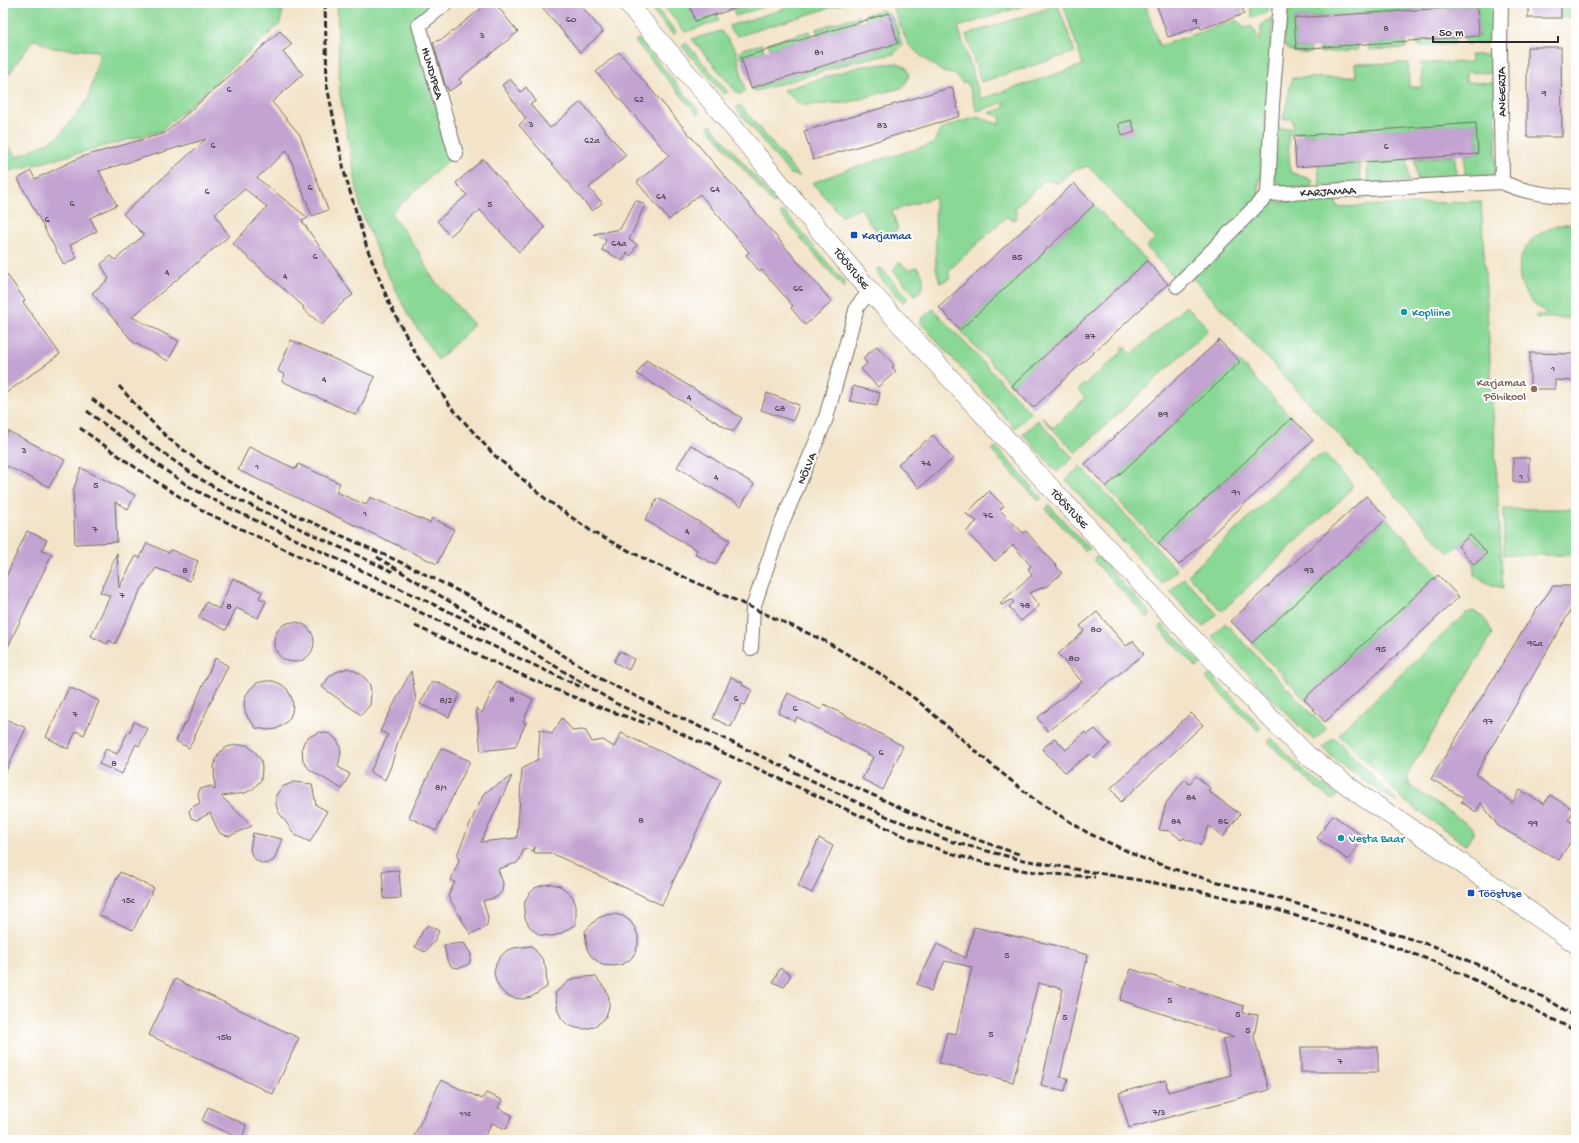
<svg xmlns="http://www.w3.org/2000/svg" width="1579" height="1143" viewBox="0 0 1579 1143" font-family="'Gochi Hand',sans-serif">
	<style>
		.green { fill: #8ad896; stroke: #5a8260 }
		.building { fill: #c3a3d1 }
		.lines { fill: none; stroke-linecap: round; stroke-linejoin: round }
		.street-casing { stroke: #716c62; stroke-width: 16 }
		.secondary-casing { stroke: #716c62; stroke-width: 20 }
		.street { stroke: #fff; stroke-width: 14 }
		.secondary { stroke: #fff; stroke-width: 19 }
		.rail { stroke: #2b2b2b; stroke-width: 3; stroke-dasharray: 6 3; stroke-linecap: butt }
		.transit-dot { fill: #1a4fb4; stroke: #fff; stroke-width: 1.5 }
		.culture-dot { fill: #0f9aa8; stroke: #fff; stroke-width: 1.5 }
		.education-dot { fill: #8d6e63; stroke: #fff; stroke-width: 1.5 }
		.labels { text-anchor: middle; stroke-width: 4; stroke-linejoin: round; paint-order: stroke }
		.number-label { font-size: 10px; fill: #514954 }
		.street-label { font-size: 12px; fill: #2b2b2b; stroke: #fff }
		.transit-label { font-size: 12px; fill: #164399; stroke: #fff; text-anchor: start }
		.culture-label { font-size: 12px; fill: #0d838f; stroke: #fff; text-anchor: start }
		.education-label { font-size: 12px; fill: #785e54; stroke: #fff; text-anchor: end }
	</style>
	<rect width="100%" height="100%" fill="#fff"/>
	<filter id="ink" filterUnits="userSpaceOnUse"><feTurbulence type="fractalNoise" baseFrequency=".025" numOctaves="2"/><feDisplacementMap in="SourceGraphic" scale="8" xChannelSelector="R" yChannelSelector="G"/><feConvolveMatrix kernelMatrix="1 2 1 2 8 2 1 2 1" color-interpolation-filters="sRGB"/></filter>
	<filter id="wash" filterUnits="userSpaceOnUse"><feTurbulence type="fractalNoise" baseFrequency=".012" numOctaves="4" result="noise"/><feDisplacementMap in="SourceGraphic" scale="16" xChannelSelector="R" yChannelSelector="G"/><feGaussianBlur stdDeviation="0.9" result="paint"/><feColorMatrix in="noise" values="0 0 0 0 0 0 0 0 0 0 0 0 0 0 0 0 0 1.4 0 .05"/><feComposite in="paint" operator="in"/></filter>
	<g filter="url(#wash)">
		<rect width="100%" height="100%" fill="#f3e4c9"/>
		<g class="green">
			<path d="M3,3h281l-4,21 -119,107 -158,42v-33l14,17 40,-19 31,-38 11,-44 -1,-5 -46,-3 -18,-9 -31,43z"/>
			<path d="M337,3h95l-17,16v18l27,90 8,32 -59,54 27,38 15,28 41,46 -36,35 -29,-44 -26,-51 -22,-54 -21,-117z"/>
			<path d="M649,3h4l23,29 -3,3 -23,-28z"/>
			<path d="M661,3h28l28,11 2,7 -34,11z"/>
			<path d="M753,3h13l1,3 -32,10 -2,-7z"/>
			<path d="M803,3h42l-107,33 -7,-5 -2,-5z"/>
			<path d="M891,3h142l-75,24 23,72 102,-34 -20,-62h82l14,43 77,-26 10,8 5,-2c5,4 5,10 10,14v-14l5,-5 7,-2 -10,161 -4,-1v16l21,7 55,-4 2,9 144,-6 22,387 -11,-3 -18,-9v-11l13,-12 -16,-18 -22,18 -265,-284 -6,5 -5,2 -27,-29 9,-9 -67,-72 -14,4 -16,13 -13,-3 -30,28 2,10 -3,2 -8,-3 -58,54 2,7 -10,5 -4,-16 -1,-70 -43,14 6,18 -13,9 -16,-15 -8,-15 -19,8 -30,-33 37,-14 84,-25 8,-16 36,-11 22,7 2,-7 -12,-4 14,-5 2,-6 -28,9 -10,-29 -5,1 -6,-8 -13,-3 -22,-16 -13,-12z"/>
			<path d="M1250,3h20l-3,10 -15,5z"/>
			<path d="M1306,3h189v39l-29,2 -2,-7 15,-1 -2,-30 -183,12 2,30h14l1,5c-35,2 -28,-15 -23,-41z"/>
			<path d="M1561,3h15v14l-15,1z"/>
			<path d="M1058,5l17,47 -94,30 -15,-47z"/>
			<path d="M881,10c14,3 16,20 20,32l1,4 -8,8 -34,6 -97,29 -8,2 -4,-3 146,-45 -31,-23 -2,-5z"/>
			<path d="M859,16l1,6 -42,13 -2,-6z"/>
			<path d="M721,31l15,19 9,40 -2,4h-5l-46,-55z"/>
			<path d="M810,31l2,6 -42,12 -2,-6z"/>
			<path d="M1454,38l1,6 -37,2 -1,-5z"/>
			<path d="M639,39l61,73 -3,2 -62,-73z"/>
			<path d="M1405,41l1,7 -37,2v-6z"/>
			<path d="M686,43l42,49 -4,3 -42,-49z"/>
			<path d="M762,44l2,7 -23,7 -1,-6 3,-3z"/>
			<path d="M1358,44v6l-37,3 -1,-6z"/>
			<path d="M1470,55h25v18l-29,-1v10l30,1v87l-3,5 -28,2v-22l13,-1 -2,-30 -171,11 -1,-2 -16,1 2,38 22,8 1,7 -27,1 -9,-6 -4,-8 3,-45 17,-1 -1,-9h-9l9,-41 64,-1 -1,-13 53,-1 1,24h13l-1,-24 50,-1z"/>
			<path d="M897,63l9,4 3,8 -5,12 -59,16 -44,2 -18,-15 79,-24z"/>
			<path d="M740,105l59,71h1l-10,-2 -54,-66z"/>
			<path d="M711,125l65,77 -3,2 -65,-77z"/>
			<path d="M1455,156l1,21 -39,3 -2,-21z"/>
			<path d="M1407,159l2,22 -41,2 -1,-21z"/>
			<path d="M1359,163l2,21 -41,2 -2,-21z"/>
			<path d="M1094,205l53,56 -135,125 -52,-56z"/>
			<path d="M784,212l2,2 58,68 1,6 -3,-2 -62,-72z"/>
			<path d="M1565,224h11v94h-40v-3l12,-1c-46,-27 -35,-80 17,-90z"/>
			<path d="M899,262l10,8 8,-3 6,9v12l-8,7 -22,-24z"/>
			<path d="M880,267l28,31 -5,5 -20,-22 -7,-11z"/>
			<path d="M1186,306l21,21 -1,5 -130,121 -34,-35 1,-1 10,11 32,-30 -7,-8 44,-38v-3l2,-3 8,8z"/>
			<path d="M933,309l98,104 -16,15 -96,-107z"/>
			<path d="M1240,362l52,56 -134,125 -52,-56z"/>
			<path d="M1038,420l35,38 -16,14 -34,-38z"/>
			<path d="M996,447l46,51 -3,3 -48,-51z"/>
			<path d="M1326,455l25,28 1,4 -3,5 -127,119 -34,-36 122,-115 11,-4z"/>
			<path d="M1080,466l97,104 -15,14 -96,-104z"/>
			<path d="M1049,505l40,44 -3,3 -40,-43z"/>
			<rect x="1504" y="509" width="72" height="46"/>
			<path d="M1387,518l51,57 -134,124 -52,-56z"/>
			<path d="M1097,556l54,58 -3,4 -55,-58z"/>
			<path d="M1184,578l33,36 -14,13 -33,-35z"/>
			<path d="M1473,611c9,3 18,14 19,24l-85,140 3,11 63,42 1,4 -8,13 -64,-46 -31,-34 -33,-31 128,-121z"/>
			<path d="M1225,623l101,106 -12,11 -39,-38 -63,-66z"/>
			<path d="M1162,624l39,40 -4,4 -38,-40z"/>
			<path d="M1210,674l51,53 -3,4 -49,-50 -3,-3z"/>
			<path d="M1334,737l62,63 1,3 -61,-42 -13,-14z"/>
			<path d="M1271,738l37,37 28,19 1,2 -5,4 -23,-18 -41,-40z"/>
		</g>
		<g id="blocks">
			<g class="building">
				<path d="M488,3h7l23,29 -59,47 3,4 -13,8 -4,-6 -12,-43 10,-3z"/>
				<path d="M539,3h40l24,29 -23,20z"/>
				<path d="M689,3h53l1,3 -48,15z"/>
				<path d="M1156,3h85l3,11 -43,15 -1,-3 -32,11z"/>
				<rect x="1528" y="3" width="33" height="15"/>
				<path d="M1477,6l2,30 -183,13 -2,-31z"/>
				<path d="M889,13l9,30 -147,45 -10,-30z"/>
				<path d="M280,31l12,13 -9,8 20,22 -31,28 28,33 28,75 -16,6 -25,-66 -30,28 51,40 -6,3 51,74 -9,6 -22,24 -19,-16 1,-2 -71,-63 34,-37 -22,-18 -30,25 14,22 -97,81 47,24 -11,20 -35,-19 -41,-49 17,-14 -8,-15 10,-8 4,4 29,-25 -21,-21 83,-75 -107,32 18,34 -27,13 7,13 -27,14 7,13 -13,7 -46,-86 13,-8 4,8 46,-22 84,-24z"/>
				<path d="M1527,47h34l1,90h-35z"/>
				<path d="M619,52l213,250 -27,23 -14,-17 2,-2 -31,-36 -2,2 -14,-17 3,-3 -49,-58 -31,26 -32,-38 32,-27 -73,-83z"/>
				<path d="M510,79l11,13 5,-5 10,14 -6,3 20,24 31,-26 45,53 -37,33 13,15 -10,8 -73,-86 7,-6 -24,-34z"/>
				<path d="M952,87l8,29 -147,44 -9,-29z"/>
				<path d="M1131,120l4,12 -12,4 -5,-12z"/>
				<path d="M1476,123l2,31 -182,13 -2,-31z"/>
				<path d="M483,159l62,69 -26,24 -39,-42 -30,26 -13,-15 30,-26 -11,-12z"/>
				<path d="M1074,183l20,22 -134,125 -21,-23z"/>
				<path d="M636,200l9,5 -16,35 8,4 -6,12 -4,-3 -4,8 -21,-11 4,-10 -12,-6 26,-5z"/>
				<path d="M1147,261l21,23 -135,124 -21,-22z"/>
				<path d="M3,269l22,31 -2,2 37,52 -57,41z"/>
				<path d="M291,340l84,37 -18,38 -75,-34 3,-6 -7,-4z"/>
				<path d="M1219,340l21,22 -134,125 -21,-23z"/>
				<path d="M877,346l17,19 -2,2 4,4 -18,16 -17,-18 6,-6 -4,-5z"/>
				<path d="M1530,353l46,1v27l-21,-1v9h-25z"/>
				<path d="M646,360l96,58 -9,14 -96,-58z"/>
				<path d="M853,386l27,7 -3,13 -27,-5z"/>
				<path d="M767,393l32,12 -6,16 -32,-11z"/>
				<path d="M1292,418l21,22 -134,125 -21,-22z"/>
				<path d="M8,431l57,29 -16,27 -46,-23v-24z"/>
				<path d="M933,435l20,24 -34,29 -21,-24z"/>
				<path d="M691,445l63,39 -13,22 -64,-39z"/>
				<path d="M249,447l47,22 2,-5 42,19 -4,9 30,13 4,-8 60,26 2,-5 22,11 -17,35 -199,-94z"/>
				<rect x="1513" y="458" width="16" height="24"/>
				<path d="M81,468l54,27 -7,14 -13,-7 2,40 -42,2 -2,-53z"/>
				<path d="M989,491l15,15 -4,4 23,23 3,-2 36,42 -15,13 -18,7 10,13 -18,15 -12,-14 5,-5 -2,-2 -11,5 -1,-2 32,-28 -4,-6 3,-3 -18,-21 -18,16 -29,-29 11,-11 -11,-7z"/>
				<path d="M1366,496l21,22 -135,125 -21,-22z"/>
				<path d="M658,498l72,42 -15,25 -20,-11 2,-4 -52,-30z"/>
				<path d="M27,531l20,9 -6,11 11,3 -49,103v-74z"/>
				<path d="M1470,535l17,18 -13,12 -16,-19z"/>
				<path d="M147,543l22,10 2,-3 27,11 -8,20 -34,-13 -17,25 -24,51 -6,-4 -2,4 -16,-8 19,-40 -10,-4 17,-39 2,35 17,-32 4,2z"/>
				<path d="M1438,575l21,22 -134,125 -21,-23z"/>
				<path d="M233,578l29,14 -3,6 7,3 -8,17 -22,-10 -10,22 -27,-13 7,-15 13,7z"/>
				<path d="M1553,586h23v15l-100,173 36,29 8,-13 24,14 6,-9 24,15 -6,10 8,5v8l-17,27 -61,-34 -17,-23 -5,9 -15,-10 3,-4 -33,-19 101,-163z"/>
				<path d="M1097,612l29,34 7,-5 11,13 -96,77 -11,-13 45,-36 -24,-28 26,-23 -4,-5z"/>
				<circle cx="294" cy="642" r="20"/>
				<path d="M620,651l14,8 -5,11 -15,-8z"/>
				<path d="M215,658l13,8 -39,82 -13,-7 8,-18 2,1z"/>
				<path d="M348,668l11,5 6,5 5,7 1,8 -1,12 -9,10 -39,-28 7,-10 7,-5z"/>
				<path d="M411,671l5,29 -17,39 -8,27 -6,14 -15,-8 18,-37 -8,-4z"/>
				<path d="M731,677l12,6 -1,2 10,5 -7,15 -3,-1 -11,23 -18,-9z"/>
				<path d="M265,681h8l8,3 6,5 4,7 2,8 -1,8 -3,7 -6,6 -7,4 -8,1 -12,-2 -8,-10 -3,-7 -1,-8 2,-8 5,-7 6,-5z"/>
				<path d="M497,681l36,18 -10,23 3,1 -11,24 -34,4 -5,-43 6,5z"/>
				<path d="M432,682h6l22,12 -11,23 -29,-13z"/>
				<path d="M69,687l30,14 -15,34 -8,-4 -8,18 -22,-12z"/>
				<path d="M788,693l33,17 3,-6 79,42 -20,44 -21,-11 11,-22 -76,-40 -2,5 -17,-9z"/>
				<path d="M1191,713l12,12 -82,77 -10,-14z"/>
				<path d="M3,718l23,10 -23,49z"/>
				<path d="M562,718l11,13 9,-1 4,1 6,11 11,-2 11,7 7,-14 100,47 -59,125 -111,-52h-17l1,-6 -2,4 -9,-3 -4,11 -3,4 -19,6 5,14 -1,8 -5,6 -14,4 5,16 -1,8 -6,5 -11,4 -22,-38 7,-14 -4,-2 8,-19 -2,-6 12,-29 15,-33 28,-17 -31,66 36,-4 5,-69 16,-10 2,-30 12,5z"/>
				<path d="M134,722l14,7 -9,17 -3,-2 -14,30 -23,-10 7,-15 11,5 11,-22 1,1z"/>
				<path d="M1095,729l15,15 -16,14 -4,-4 -25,18 -23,-23 13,-11 11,12 19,-18 2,3z"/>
				<path d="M320,732l10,2 7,6 3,6 1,7 -3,14 12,7 -8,15 -32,-19 -7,-9 -1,-13 2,-6 4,-5z"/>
				<path d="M235,745h12l9,8 5,7 1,8 -1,12 -8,9 -8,4 -24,3 31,30 -23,10 -8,-2 -3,-4 -8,-17 -13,7 -6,-2 -2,-7 3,-4 8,-4 -2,-8 2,-6 11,-3 4,4 -1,-23 2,-8 4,-7 7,-5z"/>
				<path d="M441,748l29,13 -34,70 -27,-14z"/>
				<path d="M1196,776l14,12 -2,3 32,23 -17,23 -14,-11 -8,19 -18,-7 -1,2 -12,-9 -11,-1 7,-27 19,-24 4,5z"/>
				<path d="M294,782l18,2 4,21 11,6 -17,31 -15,-7 -17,-24 -2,-7v-9l6,-8z"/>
				<path d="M1333,815l31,22 -16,23 -31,-22z"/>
				<path d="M253,833l29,6 -8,21 -8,4 -5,-1 -8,-5 -3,-8z"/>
				<path d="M819,838l14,8 -21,47 -14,-7z"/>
				<path d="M399,870l2,28 -17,1 -2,-28z"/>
				<path d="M120,872l34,16 -21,42 -34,-15z"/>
				<path d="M552,884l8,2 7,5 6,6 3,9v18l-16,10 -8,2 -13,-1 -10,-9 -4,-8 -1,-8 1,-9 4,-7 6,-6 8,-3z"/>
				<path d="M614,914l9,2 7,5 5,7 3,8v9l-3,8 -5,7 -7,4 -9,2 -12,-1 -11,-9 -4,-7 -2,-18 13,-13 8,-3z"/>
				<path d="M428,925l11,6 -5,11 -9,10 -10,-5 7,-15z"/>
				<path d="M974,927l93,21v1l21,6 -28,122 8,1 -3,13 -24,-6 22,-96 -25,-6 -25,99 -74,-19 8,-31 9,2 16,-67 -27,-6 -14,30 -14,-7 20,-40 29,14z"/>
				<path d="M464,943l7,11 -1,8 -3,3 -7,3 -8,-1 -5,-7 -3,-15z"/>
				<path d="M532,946l11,14 3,9 1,18 -16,10 -9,2 -8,-1 -8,-3 -6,-6 -4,-8 -2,-8 2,-9 4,-7 6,-6 8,-3z"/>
				<path d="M780,968l11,7 -7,12 -11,-5z"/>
				<path d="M1131,969l113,37 -1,7 15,2 -4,22 15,53 -140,38 -10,-35 47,-13 2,12 63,-17 -9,-36 12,-2 -114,-37z"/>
				<path d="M595,976l11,14 3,8v9l-3,9 -5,6 -8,5 -8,2 -9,-1 -8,-3 -6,-6 -4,-8 -3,-18 14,-12 7,-3z"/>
				<path d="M175,979l124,59 -26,56 -124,-59z"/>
				<rect x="1301" y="1047" width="77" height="25"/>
				<path d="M441,1080l41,19 4,-6 16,7 -4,8 14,7 -6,14 -14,-6 -9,17h-71z"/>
				<path d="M208,1107l38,18 -4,15 -40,-19z"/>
			</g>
		</g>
	</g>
	<g filter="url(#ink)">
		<use href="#blocks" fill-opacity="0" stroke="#716c62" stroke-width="1"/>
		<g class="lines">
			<g class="street-casing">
				<g id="street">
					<path d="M446,3l-27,22 37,129"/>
					<path d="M1500,3l1,3 -1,40 2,136"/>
					<path d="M1268,194l234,-12c22,11 50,14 74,15"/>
					<path d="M1268,194l4,-89 8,-102"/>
					<path d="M1177,286l91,-92"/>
					<path d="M751,648l2,-40 26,-78 46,-109 32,-114 13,-16"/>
				</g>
			</g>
			<g class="secondary-casing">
				<path id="secondary" d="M627,3l91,106 152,182 180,196 164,174 93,94 56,42 60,39 153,108"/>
			</g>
			<use href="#street" class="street"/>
			<use href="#secondary" class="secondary"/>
			<g class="rail">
				<path d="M325,3l2,83 18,89 22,73 23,57 27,51 34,51 42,47 54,46 47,33 57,29 174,79 54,32 39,28 69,60 48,39 53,33 56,26 45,15 123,34 124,39 47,20 64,32 29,18"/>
				<path d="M119,386l22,25 28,28 48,36 43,24 149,67 61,31 136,85 282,135 65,25 65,17 177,31 79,19 109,34 47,17 47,21 99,50"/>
				<path d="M92,399l78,59 27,19 31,18 165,77"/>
				<path d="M87,411l75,57 28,19 35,19 263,124"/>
				<path d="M80,428c42,30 84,61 129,86l374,174"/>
				<path d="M377,557l240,147 296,136c30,11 60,21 91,27 30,6 61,8 91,10"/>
				<path d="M415,626c77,35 153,73 234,98"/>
				<path d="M790,756c75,35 149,73 229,98"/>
			</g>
		</g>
	</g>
	<g class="transit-dot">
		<rect x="850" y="231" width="8" height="8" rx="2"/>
		<rect x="1467" y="889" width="8" height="8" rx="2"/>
	</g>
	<g class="culture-dot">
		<circle cx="1404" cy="312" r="4"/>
		<circle cx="1341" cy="838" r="4"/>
	</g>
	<circle class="education-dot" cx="1534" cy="389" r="4"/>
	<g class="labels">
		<g class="number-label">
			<text x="571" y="22">60</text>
			<text x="1195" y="24">9</text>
			<text x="1386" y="31">8</text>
			<text x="482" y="38">3</text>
			<text x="819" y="55">81</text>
			<text x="229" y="92">6</text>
			<text x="1544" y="96">9</text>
			<text x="639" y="102">62</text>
			<text x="531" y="127">3</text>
			<text x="882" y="128">83</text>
			<text x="592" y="143">62a</text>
			<text x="213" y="148">6</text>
			<text x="1386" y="149">6</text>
			<text x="310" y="190">6</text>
			<text x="715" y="192">64</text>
			<text x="207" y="194">6</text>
			<text x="661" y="199">64</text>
			<text x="72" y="206">6</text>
			<text x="490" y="207">5</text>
			<text x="47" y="222">6</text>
			<text x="619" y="246">64a</text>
			<text x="315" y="259">6</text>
			<text x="1017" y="260">85</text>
			<text x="167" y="275">4</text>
			<text x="285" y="279">4</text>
			<text x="798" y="291">66</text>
			<text x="1090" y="339">87</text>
			<text x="1553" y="371">1</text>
			<text x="324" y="382">4</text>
			<text x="689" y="400">4</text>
			<text x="780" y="411">68</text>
			<text x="1163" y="417">89</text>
			<text x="24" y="453">3</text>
			<text x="926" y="466">74</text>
			<text x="257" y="469">1</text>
			<text x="1521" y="479">1</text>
			<text x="716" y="480">4</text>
			<text x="96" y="488">5</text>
			<text x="1236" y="495">91</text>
			<text x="365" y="516">1</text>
			<text x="988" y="518">76</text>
			<text x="95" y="532">7</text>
			<text x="687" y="534">4</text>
			<text x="185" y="573">8</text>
			<text x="1309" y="573">93</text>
			<text x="122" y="598">7</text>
			<text x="1025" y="608">78</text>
			<text x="229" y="609">8</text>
			<text x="1096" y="632">80</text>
			<text x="1535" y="646">96a</text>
			<text x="1381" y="652">95</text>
			<text x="1074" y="661">80</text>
			<text x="736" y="701">6</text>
			<text x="512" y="702">8</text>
			<text x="446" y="703">8/2</text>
			<text x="795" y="711">6</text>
			<text x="75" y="717">7</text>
			<text x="1488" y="724">97</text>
			<text x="881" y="755">6</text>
			<text x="114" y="766">8</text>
			<text x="441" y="790">8/1</text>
			<text x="1191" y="800">84</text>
			<text x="641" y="823">8</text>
			<text x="1176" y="824">84</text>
			<text x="1223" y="824">86</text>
			<text x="1533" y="826">99</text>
			<text x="128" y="903">15c</text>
			<text x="1007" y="958">5</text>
			<text x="1170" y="1003">5</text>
			<text x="1238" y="1017">5</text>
			<text x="1065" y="1020">5</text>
			<text x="1248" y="1033">5</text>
			<text x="991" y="1037">5</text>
			<text x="224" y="1040">15b</text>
			<text x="1340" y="1064">7</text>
			<text x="1159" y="1115">7/3</text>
			<text x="465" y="1116">11c</text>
		</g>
		<g class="street-label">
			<text transform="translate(433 73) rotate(74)" y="4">HUNDIPEA</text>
			<text transform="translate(1501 92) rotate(-91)" y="4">ANGERJA</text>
			<text transform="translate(1328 191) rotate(-3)" y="4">KARJAMAA</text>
			<text transform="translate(852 268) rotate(51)" y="4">TÖÖSTUSE</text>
			<text transform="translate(806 468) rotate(-67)" y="4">NÕLVA</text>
			<text transform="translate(1070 508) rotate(47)" y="4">TÖÖSTUSE</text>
		</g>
		<g class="transit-label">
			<text x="862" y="239">Karjamaa</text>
			<text x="1479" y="897">Tööstuse</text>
		</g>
		<g class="culture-label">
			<text x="1412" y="316">Kopliine</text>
			<text x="1349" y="842">Vesta Baar</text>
		</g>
		<g class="education-label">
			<text x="1526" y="386">Karjamaa<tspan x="1526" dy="14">Põhikool</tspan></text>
		</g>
	</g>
	<rect width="1579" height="1143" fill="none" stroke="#fff" stroke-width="16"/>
	<path d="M1433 36v6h125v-6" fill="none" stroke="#2b2b2b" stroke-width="2"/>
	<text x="1439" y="36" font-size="12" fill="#2b2b2b" stroke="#ffffff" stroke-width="3" paint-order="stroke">50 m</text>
</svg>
